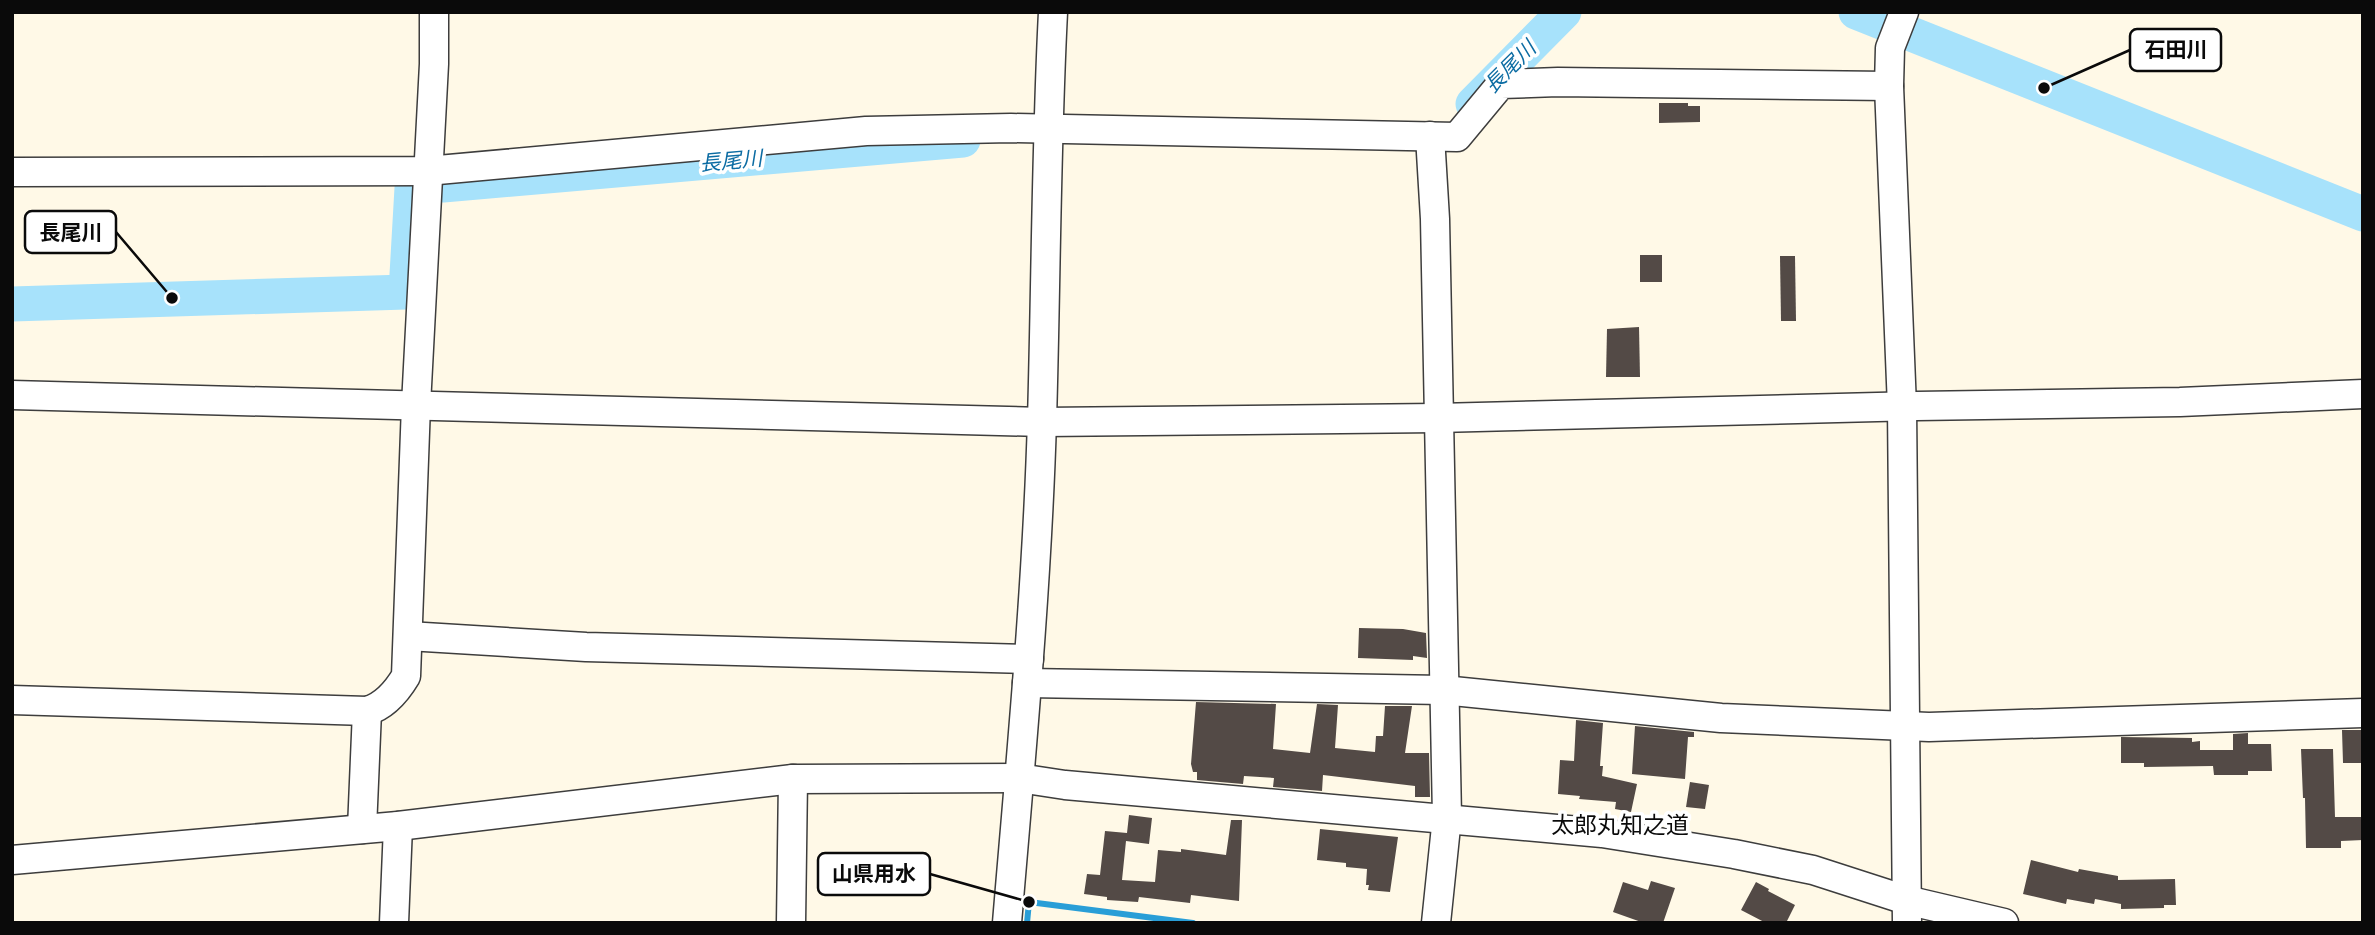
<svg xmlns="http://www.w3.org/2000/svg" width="2375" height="935" viewBox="0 0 2375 935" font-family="Bitter,'Noto Sans JP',serif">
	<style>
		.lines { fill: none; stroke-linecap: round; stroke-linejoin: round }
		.stream { stroke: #299ed7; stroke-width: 6 }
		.river { stroke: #a7e2fb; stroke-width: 35 }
		.building { fill: #534a46 }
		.minor-casing { stroke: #3d3d3d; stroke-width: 31 }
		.minor { stroke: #fff; stroke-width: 28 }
		.labels { text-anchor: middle; stroke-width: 7; stroke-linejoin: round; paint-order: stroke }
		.water-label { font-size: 21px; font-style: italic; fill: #0c6ca3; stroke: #fff }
		.quarter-label { font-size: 23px; fill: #0a0a0a; stroke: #fff }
		.leader { fill: none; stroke: #0a0a0a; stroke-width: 2.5 }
		.callout-dot { fill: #0a0a0a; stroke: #fff; stroke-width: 2.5 }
		.callout { fill: #fff; stroke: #0a0a0a; stroke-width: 2.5 }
		.callout-label { font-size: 21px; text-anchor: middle; font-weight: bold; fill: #0a0a0a }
	</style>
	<rect width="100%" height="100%" fill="#fff9e7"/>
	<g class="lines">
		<path class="stream" d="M1027,923l2,-21 164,21"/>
		<g class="river">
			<path d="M1856,12l507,202"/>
			<path d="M1473,104l91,-92"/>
			<path d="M443,185l520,-45"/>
			<path d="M12,304l394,-12 6,-104"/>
		</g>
	</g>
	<g class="building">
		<path d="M1659,103h29v3h12v16l-41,1z"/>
		<rect x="1640" y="255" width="22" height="27"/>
		<path d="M1780,256h15l1,65h-15z"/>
		<path d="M1639,327l1,50h-34l1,-48z"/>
		<path d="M1359,628l44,1 23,4 1,25 -14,-2v4l-55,-2z"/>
		<path d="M1196,702l80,2 -3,45 37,4 7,-49 21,1 -3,43 40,4 1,-16h7l2,-30h27l-7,47h24l1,44h-15v-11l-92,-11 -1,16 -49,-4 1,-9 -30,-2 -1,8 -46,-4v-8h-4l-2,-8z"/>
		<path d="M1576,720l27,3 -3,43h3l-1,10 35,8 -6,28 -16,-3 1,-7 -37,-3 1,-3 -22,-2 2,-34 14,1z"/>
		<path d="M1635,726l59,6v5h-6l-3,42 -53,-5z"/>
		<path d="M2342,730h21v33h-20z"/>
		<path d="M2248,733v11h23l1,27h-24v4h-34l-1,-9 -69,1v-4h-23v-26l71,1v4l8,-1v9h33v-16z"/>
		<path d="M2301,749h32l2,68h28v23l-22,1v7h-35l-1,-50h-2z"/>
		<path d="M1690,782l19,3 -4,24 -19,-2z"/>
		<path d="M1129,815l23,3 -3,26 -23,-3 -4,39 33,2 3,-32 23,2v-3l45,6 5,-35h11l-3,81 -48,-6 -1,8 -51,-6 -1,5 -31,-2v-3l-23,-3 3,-20 13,1 5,-44 22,2z"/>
		<path d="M1320,829l78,8 -8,55 -22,-2 1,-5h-3l1,-16 -21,-2v-4l-29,-3z"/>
		<path d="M2031,860l47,12 1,-3 39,7v4l57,-1 1,26h-12v3l-43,1v-5l-26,-5 -1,5 -27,-5 -1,5 -43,-10z"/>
		<path d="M1651,881l24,7 -12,35h-19l-31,-11 10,-30 25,8z"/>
		<path d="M1756,882l13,7 -1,2 27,14 -9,18h-20l-25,-13z"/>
	</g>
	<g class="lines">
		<g class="minor-casing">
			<g id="minor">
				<path d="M1904,12l-14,36 -1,38 13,321 5,516"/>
				<path d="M1430,136l5,83 12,598 -11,106"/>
				<path d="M12,172l415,-1 439,-40 145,-3 446,9 44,-53 57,-2 331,4"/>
				<path d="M12,395l1030,27 396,-4 479,-12 263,-4 183,-8"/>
				<path d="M408,636l178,11 443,12"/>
				<path d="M1027,683l416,7 278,28 208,9 434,-14"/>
				<path d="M12,700l355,11c18,-5 30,-20 39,-35l10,-271 18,-341v-52"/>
				<path d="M362,829l5,-118"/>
				<path d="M12,860l386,-34 395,-47 226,-1 46,7 537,48 132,21 79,16 93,30 98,23"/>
				<path d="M394,923l4,-97"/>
				<path d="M791,923l2,-144"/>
				<path d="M1007,923c14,-167 30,-335 35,-503 4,-136 4,-272 11,-408"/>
			</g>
		</g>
		<use href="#minor" class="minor"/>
	</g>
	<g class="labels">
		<g class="water-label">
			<text transform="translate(1510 67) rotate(-45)" y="7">長尾川</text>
			<text transform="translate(731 161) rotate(-5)" y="7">長尾川</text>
		</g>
		<g class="quarter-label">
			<text x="1620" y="833">太郎丸知之道</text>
		</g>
	</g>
	<path class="leader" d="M2044 88L2130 50M172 298L116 232M1029 902L930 874"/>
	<g class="callout-dot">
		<circle cx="2044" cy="88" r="7"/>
		<circle cx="172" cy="298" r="7"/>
		<circle cx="1029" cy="902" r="7"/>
	</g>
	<g class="callout">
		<rect x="2130" y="29" width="91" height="42" rx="7"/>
		<rect x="25" y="211" width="91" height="42" rx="7"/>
		<rect x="818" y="853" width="112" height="42" rx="7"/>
	</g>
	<g class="callout-label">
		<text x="2176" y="57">石田川</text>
		<text x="71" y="240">長尾川</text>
		<text x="874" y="881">山県用水</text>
	</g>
	<rect width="2375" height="935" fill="none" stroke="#0a0a0a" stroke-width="28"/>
</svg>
